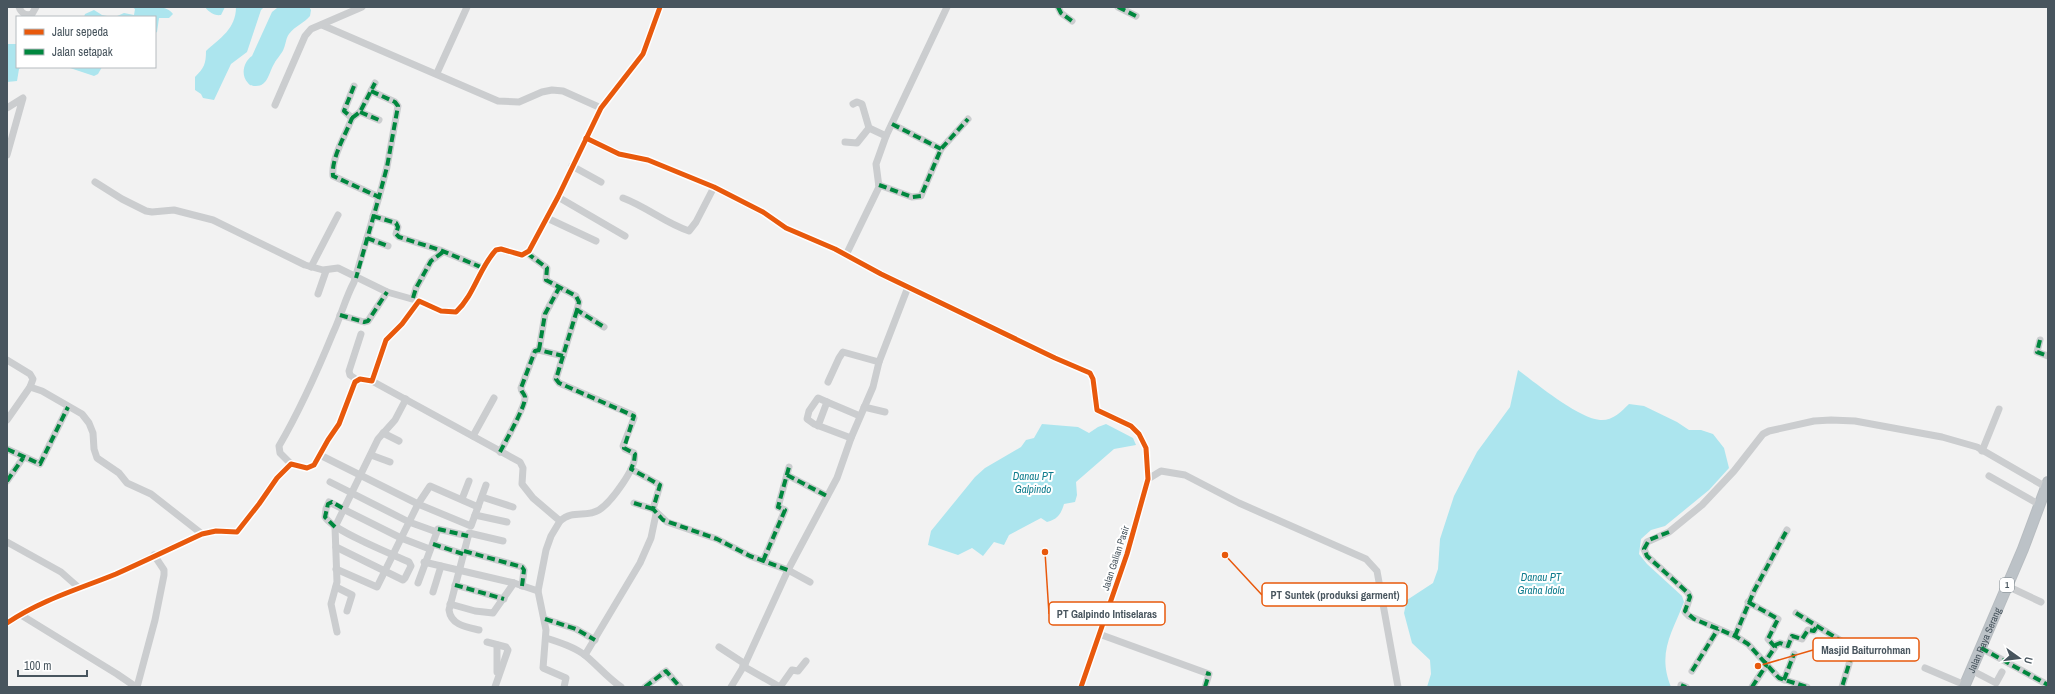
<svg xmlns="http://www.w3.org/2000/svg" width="2055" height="694" viewBox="0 0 2055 694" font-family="'Archivo Narrow',sans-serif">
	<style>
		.water { fill: #ace5ee }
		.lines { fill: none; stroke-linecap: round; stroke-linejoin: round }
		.highway-casing { stroke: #b7bcc0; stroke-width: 12 }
		.minor { stroke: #cbcdcf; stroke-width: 7 }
		.highway { stroke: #bcc2c7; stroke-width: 10 }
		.quiet { stroke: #00873e; stroke-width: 4; stroke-dasharray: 8 4; stroke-linecap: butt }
		.cycleway-casing { stroke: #fff; stroke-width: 8 }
		.cycleway { stroke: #e8590c; stroke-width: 5 }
		.labels { text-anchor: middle; stroke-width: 4; stroke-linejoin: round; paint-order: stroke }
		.shield { fill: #fff; stroke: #7f888e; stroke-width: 1 }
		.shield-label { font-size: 9px; font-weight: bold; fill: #48555e }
		.street-label { font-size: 10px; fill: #48555e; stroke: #fff }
		.water-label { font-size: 11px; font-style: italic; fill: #0e7c8d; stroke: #fff }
		.leader { fill: none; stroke: #e8590c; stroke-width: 1.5 }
		.callout-dot { fill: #e8590c; stroke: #fff; stroke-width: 1.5 }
		.callout { fill: #fff; stroke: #e8590c; stroke-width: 1.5 }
		.callout-label { font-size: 11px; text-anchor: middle; font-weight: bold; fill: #48555e }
	</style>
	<rect width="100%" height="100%" fill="#f2f2f2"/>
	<g class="water">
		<path d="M132,7c12,0 33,-4 41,7l-4,4h-10l-2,14 -2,1v-16h-40l9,-4 10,2 1,-6z"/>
		<path d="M205,7h20l-4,8c-7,1 -12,-3 -16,-8z"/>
		<path d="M236,7h28l-3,3 -14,42 -16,12 -17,36 -11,-2 -2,-4 -6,-4v-13c9,-9 11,-13 11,-26 14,-13 30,-22 30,-44z"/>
		<path d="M293,7h16l2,3 -1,6c-6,7 -15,10 -21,18 -3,4 -3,9 -5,14 -2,6 -7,10 -10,16 -5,8 -6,22 -18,22 -3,0 -6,0 -8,-3 -8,-8 -4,-22 4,-27l20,-44 5,-4z"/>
		<path d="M94,10l8,5 10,2h-28l1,-3z"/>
		<path d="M7,44h10v23h5l-3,2 -2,12 -10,1z"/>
		<path d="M67,67h35l-4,7 -4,2z"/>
		<path d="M1518,370c19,14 60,48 82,50 12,1 21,-8 29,-16l15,2 33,16 12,8h12l12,4 11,14 5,20 -20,22 -44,36 -14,4 -10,9 -2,15 8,10 35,32 2,6c-12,31 -27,51 -13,85h-244l4,-13 -1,-14 -18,-17 -8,-30 3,-13 26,-17 5,-14 2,-30 14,-43 23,-44 33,-45z"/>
		<path d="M1042,424l36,3 11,6 9,-6 8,-3 27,14 3,7 -22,4 -38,33 1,13 -2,7 -11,2c-3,10 -6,15 -17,18l-6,-4 -32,17 -5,10 -10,-3 -11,14 -11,-8 -14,7 -30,-10 3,-14 44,-54 10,-9 36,-21 5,-7 8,-2z"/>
	</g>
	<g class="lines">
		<g class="highway-casing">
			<g id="highway">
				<path id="s1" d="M1964,687l59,-138 25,-67"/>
			</g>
		</g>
		<g class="minor">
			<path d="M19,7c2,6 7,9 13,7l4,-7"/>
			<path d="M1058,7l3,6 11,8"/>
			<path d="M1118,7l18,9"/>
			<path d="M322,25l176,76 21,1 23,-10 10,-2 11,1 38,17"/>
			<path d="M437,73l30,-66"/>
			<path d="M371,91l24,11 3,4 -11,61 -8,30"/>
			<path d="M853,104l4,-2 5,2 7,24 17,8"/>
			<path d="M275,105l30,-69 6,-7 51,-22"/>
			<path d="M7,108l16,-10 -16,57"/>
			<path d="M360,112l19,8"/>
			<path d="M352,118l8,-6 15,-29"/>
			<path d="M892,124l49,25"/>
			<path d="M586,138l33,16 29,6 66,27 49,25 23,16 49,21 46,25 174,84 35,15 3,6 4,31 34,16 8,8 7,14 2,31 -21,75 -46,133"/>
			<path d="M845,142l12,1 12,-15"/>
			<path d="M572,166l29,16"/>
			<path d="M95,182l27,17 24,12 6,1 22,-2 39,10 92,45 18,5 15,-2 49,24 32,9"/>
			<path d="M879,185l33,12 9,-1 20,-47 27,-30"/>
			<path d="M558,197l67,39"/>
			<path d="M623,198c24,9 42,25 66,33l7,-9 18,-35"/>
			<path d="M373,216l23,7 2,4 -2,7 3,3 41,13 43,18"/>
			<path d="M547,218l49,23"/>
			<path d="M367,238l21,8"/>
			<path d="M527,253l20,15 -1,12 30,16 3,6 -2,8 27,17"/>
			<path d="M846,255l33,-68 -3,-23 10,-28 61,-129"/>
			<path d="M311,267l27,-52"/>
			<path d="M318,294l8,-23"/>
			<path d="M413,298l3,-10 15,-27 12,-9"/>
			<path d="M340,315l24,7 4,-1 19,-29"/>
			<path d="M2040,340l-3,12 11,4"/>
			<path d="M539,350l6,-36 14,-26"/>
			<path d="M7,360l23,14 3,5 -3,8 -23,33"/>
			<path d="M357,380l-7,-5 -1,-4 12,-37"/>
			<path d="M372,381l148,81 3,6 -1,16 11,14 27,23 -9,15 -5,14 -8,41 8,39 -3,38 23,10 -2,9"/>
			<path d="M828,382l11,-24 4,-6 36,10"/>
			<path d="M30,387l12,4 40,23 7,9 4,10 1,16 3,9 22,15 8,10 24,11 51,40"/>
			<path d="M827,402l33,14"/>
			<path d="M864,407l21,5"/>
			<path d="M818,426l9,-24 -9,-4 -9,13 -2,8 7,5 37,14"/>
			<path d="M383,433l16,8"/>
			<path d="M473,436l21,-38"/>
			<path d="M7,449l33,15 28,-57"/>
			<path d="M1982,451l17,-42"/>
			<path d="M500,452c5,-10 26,-46 25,-55 -1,-4 -4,-5 -4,-9l14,-37 4,-1 24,6"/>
			<path d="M320,455l98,49 53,22 15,-41"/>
			<path d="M371,455l19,7"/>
			<path d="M291,464l-11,-11 -1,-7c21,-36 38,-74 54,-113 8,-17 12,-34 21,-51l25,-85 -46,-21c-2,-18 13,-42 19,-58l-8,-7 10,-25"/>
			<path d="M631,469l29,16 -7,24 14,13 50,17 33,17 38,14 22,12"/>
			<path d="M787,475l40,21"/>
			<path d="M1989,476l51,29"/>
			<path d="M1148,479l13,-8 24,4 54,28 127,56 11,12 21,116"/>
			<path d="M7,481l16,-23"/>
			<path d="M330,482l79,40 25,9"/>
			<path d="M482,497l31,10"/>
			<path d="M462,499l7,-18"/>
			<path d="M634,503l19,6"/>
			<path d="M475,515l32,7"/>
			<path d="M560,521c13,-12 26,-3 39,-11 11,-7 40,-44 35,-57l-9,-4 -2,-3 11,-28 -1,-3 -74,-32 -3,-4 21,-69"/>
			<path d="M7,542l54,30 17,15"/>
			<path d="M433,544l30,10"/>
			<path d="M336,547l67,33 2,-2 6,-12 -2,-4c-17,-8 -76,-31 -84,-45l1,-8 3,-7 72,36 26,10"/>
			<path d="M464,551l58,16 2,3 -2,16"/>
			<path d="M763,561l22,-51 -7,-3 11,-40"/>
			<path d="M424,562l90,21 24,8"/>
			<path d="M336,569l41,18 41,-83 12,-18 48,21"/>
			<path d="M418,583l20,-54 30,7"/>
			<path d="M455,585l49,14"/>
			<path d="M2007,586l34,16"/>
			<path d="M336,587l16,8 -5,16"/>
			<path d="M433,592l8,-26"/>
			<path d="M1748,602l30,17 -10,20 7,8 -10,15"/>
			<path d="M450,604l25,7 18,2 21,-30"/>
			<path d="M1796,613l55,34 1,7 -10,33"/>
			<path d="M21,615l96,59 19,13"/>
			<path d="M545,619l31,10 19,11"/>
			<path d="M7,623c34,-23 72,-34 109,-49 29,-13 58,-27 86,-40l14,-3 21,1 22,-28 18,-26 14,-14 16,4 7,-3 14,-25 11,-16 16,-42 5,-3 12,2 14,-41 16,-16 17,-23 22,10 15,1c19,-18 23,-44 40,-62l5,-1 21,6 7,-4 29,-54 43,-89 42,-54 17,-47"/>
			<path d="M479,630c-13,-3 -28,-5 -30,-20l20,-77 34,8"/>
			<path d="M337,632l-6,-28 6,-22 -2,-55 43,-88 17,-19 11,-21"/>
			<path d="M1099,634l110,40 -4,13"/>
			<path d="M1735,636l19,-45 33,-61"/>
			<path d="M546,638c13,4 29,9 40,18 12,10 22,22 35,31"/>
			<path d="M487,642l19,5 2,3 -13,37"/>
			<path d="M497,645v27"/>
			<path d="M1775,645l5,-2 8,3 4,-10 10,3 6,-9 6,1 3,-5"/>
			<path d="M719,647l26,17"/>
			<path d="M1981,648l67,37"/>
			<path d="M585,655l55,-92 11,-25 5,-24"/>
			<path d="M743,666l37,21 12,-17 6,1 8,-10"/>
			<path d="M1925,668l40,17"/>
			<path d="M1971,670l25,13 6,-11"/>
			<path d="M1692,671l26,-42"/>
			<path d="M1784,680l10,-26"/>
			<path d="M1681,685l5,2"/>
			<path d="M137,687l18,-67 9,-45v-5l-10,-15"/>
			<path d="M645,687l21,-16 14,16"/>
			<path d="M731,687l14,-23 43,-94 49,-92 14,-40 22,-51 6,-25 29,-75"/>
			<path d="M1752,687l15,-23"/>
			<path d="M1807,687l-28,-9 -31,-34 -13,-8 -46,-20 -4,-4 5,-15 -2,-4 -41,-37 -3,-7 3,-7 22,-10 33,-27 32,-34 29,-37 6,-3 45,-10 17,-1 24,1 87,16 35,10 69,40"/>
		</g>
		<use href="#highway" class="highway"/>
		<g class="quiet">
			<path d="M1058,7l3,6 11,8"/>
			<path d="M1118,7l18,9"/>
			<path d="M354,86l-10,25 8,7c-6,16 -21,40 -19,58l46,21 -23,81"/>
			<path d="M371,91l24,11 3,4 -11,61 -8,30"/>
			<path d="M360,112l19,8"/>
			<path d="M352,118l8,-6 15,-29"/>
			<path d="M892,124l49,25"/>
			<path d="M879,185l33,12 9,-1 20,-47 27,-30"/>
			<path d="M373,216l23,7 2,4 -2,7 3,3 41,13 43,18"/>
			<path d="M367,238l21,8"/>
			<path d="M527,253l20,15 -1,12 30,16 3,6 -2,8 27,17"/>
			<path d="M413,298l3,-10 15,-27 12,-9"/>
			<path d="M577,310l-21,69 3,4 75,33 -10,32 11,6 -1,8 -3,7 29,16 -7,24 10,11 54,19 33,17 38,14"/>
			<path d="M340,315l24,7 4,-1 19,-29"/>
			<path d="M2040,340l-3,12 11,4"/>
			<path d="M539,350l6,-36 14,-26"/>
			<path d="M7,449l33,15 28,-57"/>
			<path d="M500,452c5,-10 26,-46 25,-55 -1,-4 -4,-5 -4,-9l14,-37 4,-1 24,6"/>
			<path d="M787,475l40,21"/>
			<path d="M7,481l16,-23"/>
			<path d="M634,503l19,6"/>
			<path d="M335,527l-10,-10 3,-13 4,-2 12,7"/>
			<path d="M438,529l30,7"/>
			<path d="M1669,532l-20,8 -5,9 3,7 41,37 2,4 -5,14 9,8 41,17 13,8 31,34 28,9"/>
			<path d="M433,544l30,10"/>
			<path d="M464,551l58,16 2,3 -2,16"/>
			<path d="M763,561l22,-51 -7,-3 11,-40"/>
			<path d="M455,585l49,14"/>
			<path d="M1748,602l30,17 -10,20 7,8 -10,15"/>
			<path d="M1796,613l55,34 1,7 -10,33"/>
			<path d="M545,619l31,10 19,11"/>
			<path d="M1735,636l19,-45 33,-61"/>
			<path d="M1775,645l5,-2 8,3 4,-10 10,3 6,-9 6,1 3,-5"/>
			<path d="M1981,648l67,37"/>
			<path d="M1692,671l26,-42"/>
			<path d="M1784,680l10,-26"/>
			<path d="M1681,685l5,2"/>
			<path d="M645,687l21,-16 14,16"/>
			<path d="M1205,687l4,-13 -3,-1"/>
			<path d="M1752,687l15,-23"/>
		</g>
		<g class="cycleway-casing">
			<g id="cycleway">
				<path d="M586,138l33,16 29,6 66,27 49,25 23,16 49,21 46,25 174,84 35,15 3,6 4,31 34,16 8,8 7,14 2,31 -21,75 -46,133"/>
				<path d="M7,623c34,-23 72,-34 109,-49 29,-13 58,-27 86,-40l14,-3 21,1 22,-28 18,-26 14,-14 16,4 7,-3 14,-25 11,-16 16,-42 5,-3 12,2 14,-41 16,-16 17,-23 22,10 15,1c19,-18 23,-44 40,-62l5,-1 21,6 7,-4 29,-54 43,-89 42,-54 17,-47"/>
			</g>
		</g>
		<use href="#cycleway" class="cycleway"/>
	</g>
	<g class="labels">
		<rect class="shield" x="2000" y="578" width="14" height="14" rx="3"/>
		<g class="shield-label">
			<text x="2007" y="588">1</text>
		</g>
		<g class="street-label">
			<text transform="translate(1115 558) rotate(-72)" y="4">Jalan Galian Pasir</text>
			<text dy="4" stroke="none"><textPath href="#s1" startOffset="51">Jalan Raya Serang</textPath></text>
		</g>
		<g class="water-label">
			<text x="1033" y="480">Danau PT<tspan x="1033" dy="13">Galpindo</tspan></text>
			<text x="1541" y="581">Danau PT<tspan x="1541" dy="13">Graha Idola</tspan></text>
		</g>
	</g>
	<path class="leader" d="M1225 555L1262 595M1045 552L1049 614M1758 666L1813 650"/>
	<g class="callout-dot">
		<circle cx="1225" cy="555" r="4"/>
		<circle cx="1045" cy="552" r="4"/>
		<circle cx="1758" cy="666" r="4"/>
	</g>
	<g class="callout">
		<rect x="1262" y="583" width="145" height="23" rx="4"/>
		<rect x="1049" y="602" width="116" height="23" rx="4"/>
		<rect x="1813" y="638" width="106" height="23" rx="4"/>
	</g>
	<g class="callout-label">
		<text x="1335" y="599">PT Suntek (produksi garment)</text>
		<text x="1107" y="618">PT Galpindo Intiselaras</text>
		<text x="1866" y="654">Masjid Baiturrohman</text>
	</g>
	<rect width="2055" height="694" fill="none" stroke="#48555e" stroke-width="16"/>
	<rect x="16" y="16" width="140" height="52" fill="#ffffff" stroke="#b6bbbf"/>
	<rect x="24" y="29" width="20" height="6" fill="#e8590c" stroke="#b6bbbf"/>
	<text x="52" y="36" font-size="12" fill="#48555e">Jalur sepeda</text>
	<rect x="24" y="49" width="20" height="6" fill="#00873e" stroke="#b6bbbf"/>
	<text x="52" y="56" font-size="12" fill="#48555e">Jalan setapak</text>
	<g transform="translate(2019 658) rotate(104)" stroke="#ffffff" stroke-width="3" paint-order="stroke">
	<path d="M0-3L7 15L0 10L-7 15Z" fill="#48555e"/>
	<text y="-6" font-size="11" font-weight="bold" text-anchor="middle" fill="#48555e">U</text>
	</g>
	<path d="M18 670v6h69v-6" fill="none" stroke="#48555e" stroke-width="2"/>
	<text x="24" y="670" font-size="12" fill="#48555e" stroke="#ffffff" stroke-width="3" paint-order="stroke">100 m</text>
</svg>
